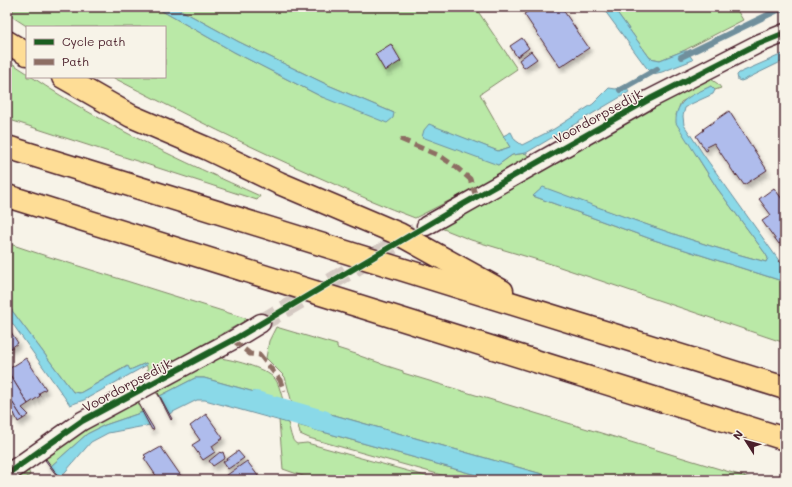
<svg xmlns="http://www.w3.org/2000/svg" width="792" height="487" viewBox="0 0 792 487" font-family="Mali,sans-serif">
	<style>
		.green { fill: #bae9a7; stroke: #828469 }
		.water { fill: #8ad9e8; stroke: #708f9c }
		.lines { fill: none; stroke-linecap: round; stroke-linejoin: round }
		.stream { stroke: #708f9c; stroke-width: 6 }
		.canal { stroke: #8ad9e8; stroke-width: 22 }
		.building { fill: #afbcec; stroke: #4a1f2b; filter: url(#shadow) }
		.street-tunnel { stroke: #d4c9c2; stroke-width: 18; stroke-dasharray: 18 9; stroke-linecap: butt }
		.street-casing { stroke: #4a1f2b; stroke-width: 21 }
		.highway-casing { stroke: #4a1f2b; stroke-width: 25 }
		.street { stroke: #f7f3e8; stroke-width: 18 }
		.highway { stroke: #fedd96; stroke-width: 22 }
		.quiet { stroke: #8d6e63; stroke-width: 5; stroke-dasharray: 10 5; stroke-linecap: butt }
		.cycleway-casing { stroke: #f7f3e8; stroke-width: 8 }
		.cycleway { stroke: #1b5e20; stroke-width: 6 }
		.labels { text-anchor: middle; stroke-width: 3; stroke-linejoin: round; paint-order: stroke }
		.street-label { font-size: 13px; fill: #4a1f2b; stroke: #f7f3e8 }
	</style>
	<defs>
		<filter id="shadow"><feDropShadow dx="2.5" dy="4.5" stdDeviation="2" flood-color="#0004"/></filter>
	</defs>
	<rect width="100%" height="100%" fill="#f7f3e8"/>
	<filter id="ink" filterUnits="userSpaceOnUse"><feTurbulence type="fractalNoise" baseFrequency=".025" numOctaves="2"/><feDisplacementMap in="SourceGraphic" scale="8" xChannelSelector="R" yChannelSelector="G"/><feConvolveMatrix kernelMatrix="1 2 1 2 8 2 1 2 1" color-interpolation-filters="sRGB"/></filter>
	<g filter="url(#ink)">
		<g class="green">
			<path d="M14,7h141l79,45 88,45 72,16 -66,-28 -89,-43 -64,-35h300l42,62 -37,25 30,53 -12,4 -69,-26 69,40 14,-10 14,-2 4,7 -115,58c-30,-11 -60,-24 -90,-38 -72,-31 -143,-67 -213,-103h53v-50h-137l-17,-11z"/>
			<path d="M613,7h122l8,13 -60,31 -23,9 -10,-2z"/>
			<path d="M7,60l20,13v4h5c71,48 150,84 228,119l-3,4 -250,-81z"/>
			<path d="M708,77l10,7 3,4 -6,2 -4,-4 -30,16 -5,13 22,43 19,30 48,65 3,5 -2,4c-76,-20 -149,-48 -223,-74l-10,8 118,43 134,43v61l-237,-80 -77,-23 -30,-12z"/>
			<path d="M7,243l30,10 211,66 -99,56 -3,-12 -16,7 -3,-4 -47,27 -7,-1 -66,-88z"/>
			<path d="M276,327l61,18v3l22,7 1,1 20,7 1,1 22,7v2l353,107h-193l-271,-77 -7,-26 -19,-19 3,-17z"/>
			<path d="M220,358c14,2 51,11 57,24 3,6 4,12 6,18l-79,-22h-9l-35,18 -5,-4 60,-33z"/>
			<path d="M138,401l5,11 -38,13 -18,9 -36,32 -5,-6 -4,-2 41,-31z"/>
			<path d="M279,420l9,3c2,5 3,19 9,21 3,0 7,-1 10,-1l133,37h-126l-31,-11z"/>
			<path d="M298,425l196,55h-35l-150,-42 -9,-4z"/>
			<path d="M28,469l2,6 -7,5h-14z"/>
		</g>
		<g class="water">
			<path d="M155,7h20l64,35 89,43 66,28 -1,5 -6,5 -65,-26 -88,-45z"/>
			<path d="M602,7h11l37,51 10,2 23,-9h4l6,9 -31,12 -9,2 -7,-7z"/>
			<path d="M785,53v7l-41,20 -3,1 -3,-1 -1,-5 2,-2z"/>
			<path d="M624,85l5,7 -103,61 -14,2 -14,10 -76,-28 2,-7 5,-6 69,27 12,-4 -7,-11 8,-4 4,8 7,5 32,-16 39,-25 16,-16 7,1z"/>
			<path d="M711,86l4,4 -2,4 -22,10 -6,4 -2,8 1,9 21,32 75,105 5,5v15l-134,-43 -118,-43 10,-9c74,27 147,55 223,75l2,-4 -3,-5 -48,-65 -41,-65c-1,-24 17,-28 35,-37z"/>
			<path d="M7,304l66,88 7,1 48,-27 2,4 16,-7 1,2 -63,35 -14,5 -63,-89z"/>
			<path d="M195,378h9l79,22 5,23 -83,-23h-8l-28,14 -9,-18z"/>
			<path d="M292,403l271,77h-69l-196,-55z"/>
			<path d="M143,412l7,13 -42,8 -17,9 -31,36 -9,-12 36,-32 18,-9z"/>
		</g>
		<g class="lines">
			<g class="stream">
				<path d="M681,57l97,-47 7,-1"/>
				<path d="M620,90l37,-21"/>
			</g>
			<path class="canal" d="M256,402l67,19"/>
		</g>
		<g class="building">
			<path d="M535,7h26l28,41 -29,19 -36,-53z"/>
			<path d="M522,38l7,10 -12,9 -7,-11z"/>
			<path d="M391,44l10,17 -16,10 -10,-17z"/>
			<path d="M531,51l6,8 -13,9 -5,-8z"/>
			<path d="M729,111l38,59 -23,15 -7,-10 -1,1 -22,-33 -8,4 2,3 -2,1 -10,-15 8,-6 -1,-1z"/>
			<path d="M774,188l11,15v37l-6,4 -17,-23 9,-6 -12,-16z"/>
			<path d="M7,326l11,17 -11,8z"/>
			<path d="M26,358l20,31 -7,4 1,3 -12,8 -21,-34z"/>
			<path d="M7,370l21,34 -6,4 7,7 -6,4 -16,-25z"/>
			<path d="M158,393l14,26 -1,1 -13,-26z"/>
			<path d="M7,394l16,25 -5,3 -4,-9 -7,4z"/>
			<path d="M138,404h1l15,25 -2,1z"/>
			<path d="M206,414l17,24 -11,8 3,6 -12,8 -11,-15 8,-5 -10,-14z"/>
			<path d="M161,447l16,23 7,10h-13l-3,-3 -4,3h-5l-15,-22 2,-1 -2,-2 7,-4 1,1z"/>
			<path d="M238,451l6,7 -16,11 -5,-7z"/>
			<path d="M220,452l1,1 2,-1 2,6 -12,8 -4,-5z"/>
			<path d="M46,459l15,21h-1l-15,-20z"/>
			<path d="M247,461l14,19h-41z"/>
		</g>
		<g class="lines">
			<path class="street-tunnel" d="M261,323l165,-97"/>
			<g class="street-casing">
				<g id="street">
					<path d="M426,226l224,-127 108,-55 27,-11"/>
					<path d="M7,474l75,-53 151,-81 28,-17"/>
				</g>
			</g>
			<g class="highway-casing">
				<g id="highway">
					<path d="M7,42l20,12"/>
					<path d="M63,77l68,39 77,33 71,34 120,51 103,57"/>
					<path d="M7,147l778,241"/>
					<path d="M7,196l778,243"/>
				</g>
			</g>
			<use href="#street" class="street"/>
			<use href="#highway" class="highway"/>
			<g class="quiet">
				<path d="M400,139l40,17 16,11 14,12 6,18"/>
				<path d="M233,340l17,14 10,1 20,25 4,11"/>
			</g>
			<g class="cycleway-casing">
				<path id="cycleway" d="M7,474l75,-53 151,-81 220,-130 197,-111 108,-55 27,-11"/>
			</g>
			<use href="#cycleway" class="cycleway"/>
		</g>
	</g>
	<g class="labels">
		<g class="street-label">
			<text transform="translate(598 116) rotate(-29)" y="5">Voordorpsedijk</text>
			<text transform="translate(127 385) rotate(-28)" y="5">Voordorpsedijk</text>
		</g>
	</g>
	<rect width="792" height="487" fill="none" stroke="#f7f3e8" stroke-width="24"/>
	<rect x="12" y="12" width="768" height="463" fill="none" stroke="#4a1f2b" stroke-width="1.5" filter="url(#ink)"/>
	<rect x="26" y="26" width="140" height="52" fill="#f7f3e8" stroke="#b29e9c"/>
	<rect x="34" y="39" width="20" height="6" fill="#1b5e20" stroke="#b29e9c"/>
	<text x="62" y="46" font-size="12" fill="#4a1f2b">Cycle path</text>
	<rect x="34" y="59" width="20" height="6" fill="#8d6e63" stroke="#b29e9c"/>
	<text x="62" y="66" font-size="12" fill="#4a1f2b">Path</text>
	<g transform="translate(746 441) rotate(306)" stroke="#f7f3e8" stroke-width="3" paint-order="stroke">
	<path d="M0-3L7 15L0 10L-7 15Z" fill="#4a1f2b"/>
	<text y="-6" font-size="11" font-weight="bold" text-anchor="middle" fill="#4a1f2b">N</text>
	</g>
</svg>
